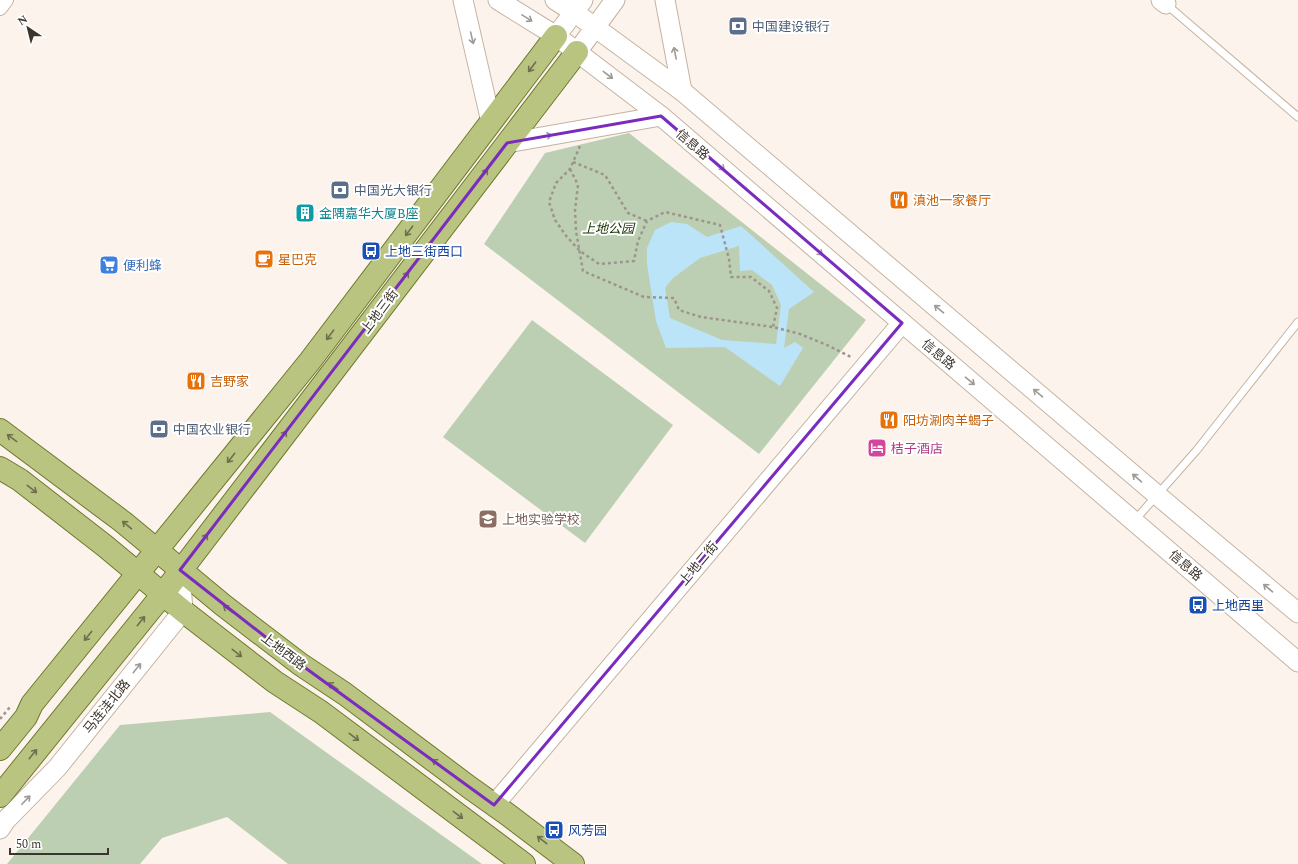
<svg xmlns="http://www.w3.org/2000/svg" width="1298" height="864" viewBox="0 0 1298 864" font-family="Spectral,'Noto Sans SC',serif">
	<style>
		.green { fill: #bdcfb2 }
		.water { fill: #bce4f8; fill-rule: evenodd }
		.lines { fill: none; stroke-linecap: round; stroke-linejoin: round }
		.lane-casing { stroke: #c5b2a0; stroke-width: 9 }
		.street-casing { stroke: #c5b2a0; stroke-width: 16 }
		.secondary-casing { stroke: #c5b2a0; stroke-width: 21 }
		.primary-casing { stroke: #6f792c; stroke-width: 24 }
		.path { stroke: #9d958d; stroke-width: 2.5; stroke-dasharray: 3 3; stroke-linecap: butt }
		.lane { stroke: #fff; stroke-width: 7 }
		.street { stroke: #fff; stroke-width: 14 }
		.secondary { stroke: #fff; stroke-width: 19 }
		.primary { stroke: #b9c480; stroke-width: 22 }
		.oneway { stroke: #9e9a96 }
		.oneway2 { stroke: #6f6e4e }
		.marked { fill: none; stroke: #7b2cbf; stroke-width: 3; stroke-linejoin: round }
		.labels { text-anchor: middle; stroke-width: 4; stroke-linejoin: round; paint-order: stroke }
		.service-label { font-size: 13px; fill: #4e5e75; stroke: #fff; text-anchor: start }
		.street-label { font-size: 13px; fill: #3d352d; stroke: #fff }
		.food-label { font-size: 13px; fill: #c56008; stroke: #fff; text-anchor: start }
		.culture-label { font-size: 13px; fill: #0d838f; stroke: #fff; text-anchor: start }
		.park-label { font-size: 13px; font-style: italic; fill: #193303; stroke: #fff }
		.transit-label { font-size: 13px; fill: #164399; stroke: #fff; text-anchor: start }
		.shop-label { font-size: 13px; fill: #366cbe; stroke: #fff; text-anchor: start }
		.hotel-label { font-size: 13px; fill: #b23c85; stroke: #fff; text-anchor: start }
		.education-label { font-size: 13px; fill: #785e54; stroke: #fff; text-anchor: start }
	</style>
	<rect width="100%" height="100%" fill="#fcf4ec"/>
	<g class="green">
		<path d="M629,133l237,187 -107,134 -275,-210 61,-91z"/>
		<path d="M532,320l141,105 -88,118 -142,-106z"/>
		<path d="M270,712l212,152h-194l-61,-47 -65,21 -22,26h-133l113,-139z"/>
	</g>
	<path class="water" d="M671,222l16,2 20,13 34,-11 73,66 -25,17 -5,39 11,-6 8,6 -23,38 -55,-39 -59,1 -10,-27 -9,-57v-16l8,-18zM739,246l1,25 12,-1 20,15 9,20 -5,39 -54,-4 -52,-22 -5,-30 8,-10 27,-20z"/>
	<g class="lines">
		<g class="lane-casing">
			<g id="lane">
				<path d="M1167,5l131,112"/>
				<path d="M1135,520l61,-69 102,-129"/>
			</g>
		</g>
		<g class="street-casing">
			<path id="street" d="M0,8l6,-8"/>
		</g>
		<g class="secondary-casing">
			<g id="secondary">
				<path d="M463,0l28,122"/>
				<path d="M498,0l58,36 105,80 637,546"/>
				<path d="M555,0l19,12 108,79 475,404 141,118"/>
				<path d="M665,0l17,91"/>
				<path d="M1161,0l5,4"/>
				<path d="M556,36l27,-36"/>
				<path d="M577,52l38,-52"/>
				<path d="M507,143l154,-27"/>
				<path d="M494,805l408,-482"/>
				<path d="M0,829l6,-9 51,-52 126,-157 -3,-41"/>
			</g>
		</g>
		<g class="primary-casing">
			<g id="primary">
				<path d="M0,430l123,92 100,83 77,59 45,30 124,93 38,27 66,50"/>
				<path d="M0,468l20,12 85,66 78,65 92,71 46,30 203,152"/>
				<path d="M0,749l26,-32 6,-13 278,-343 246,-325"/>
				<path d="M0,796l163,-202 414,-542"/>
			</g>
		</g>
		<g class="path">
			<path d="M580,146l-10,23 -14,14 -7,19 6,18 12,17 13,14 19,13 35,-3 4,-20 9,-20 18,-9 55,13 9,34 2,18h20l18,14 8,17 -4,19"/>
			<path d="M573,162l32,13 23,38 19,8"/>
			<path d="M570,169l8,16 -3,25 1,21 7,40 61,26 30,1 5,12 22,7 72,10 27,7 27,11 26,13"/>
			<path d="M0,719l10,-12 2,-1"/>
		</g>
		<use href="#lane" class="lane"/>
		<use href="#street" class="street"/>
		<use href="#secondary" class="secondary"/>
		<use href="#primary" class="primary"/>
	</g>
	<defs><path id="oneway-shaft" d="M-6 0H5M1.5-3L5.5 0L1.5 3" fill="none" stroke-width="1.6" stroke-linecap="round" stroke-linejoin="round"/></defs>
	<g class="oneway">
		<use href="#oneway-shaft" transform="translate(527 18) rotate(32)"/>
		<use href="#oneway-shaft" transform="translate(472 38) rotate(77)"/>
		<use href="#oneway-shaft" transform="translate(675 53) rotate(-101)"/>
		<use href="#oneway-shaft" transform="translate(608 75) rotate(37)"/>
		<use href="#oneway-shaft" transform="translate(546 136) rotate(-10)"/>
		<use href="#oneway-shaft" transform="translate(720 166) rotate(41)"/>
		<use href="#oneway-shaft" transform="translate(818 251) rotate(41)"/>
		<use href="#oneway-shaft" transform="translate(939 309) rotate(-140)"/>
		<use href="#oneway-shaft" transform="translate(970 381) rotate(40)"/>
		<use href="#oneway-shaft" transform="translate(1038 393) rotate(-140)"/>
		<use href="#oneway-shaft" transform="translate(1137 478) rotate(-139)"/>
		<use href="#oneway-shaft" transform="translate(1268 588) rotate(-140)"/>
		<use href="#oneway-shaft" transform="translate(137 668) rotate(-51)"/>
		<use href="#oneway-shaft" transform="translate(26 800) rotate(-46)"/>
	</g>
	<g class="oneway2">
		<use href="#oneway-shaft" transform="translate(532 67) rotate(127)"/>
		<use href="#oneway-shaft" transform="translate(484 174) rotate(-53)"/>
		<use href="#oneway-shaft" transform="translate(409 231) rotate(127)"/>
		<use href="#oneway-shaft" transform="translate(405 277) rotate(-53)"/>
		<use href="#oneway-shaft" transform="translate(330 335) rotate(127)"/>
		<use href="#oneway-shaft" transform="translate(283 436) rotate(-53)"/>
		<use href="#oneway-shaft" transform="translate(12 438) rotate(-144)"/>
		<use href="#oneway-shaft" transform="translate(231 458) rotate(129)"/>
		<use href="#oneway-shaft" transform="translate(32 489) rotate(38)"/>
		<use href="#oneway-shaft" transform="translate(127 525) rotate(-140)"/>
		<use href="#oneway-shaft" transform="translate(204 539) rotate(-53)"/>
		<use href="#oneway-shaft" transform="translate(228 609) rotate(-143)"/>
		<use href="#oneway-shaft" transform="translate(141 621) rotate(-51)"/>
		<use href="#oneway-shaft" transform="translate(88 636) rotate(129)"/>
		<use href="#oneway-shaft" transform="translate(237 653) rotate(38)"/>
		<use href="#oneway-shaft" transform="translate(333 686) rotate(-146)"/>
		<use href="#oneway-shaft" transform="translate(354 737) rotate(37)"/>
		<use href="#oneway-shaft" transform="translate(33 754) rotate(-51)"/>
		<use href="#oneway-shaft" transform="translate(437 763) rotate(-143)"/>
		<use href="#oneway-shaft" transform="translate(458 815) rotate(37)"/>
		<use href="#oneway-shaft" transform="translate(542 840) rotate(-142)"/>
	</g>
	<path class="marked" d="M661,116l241,207 -408,482 -194,-141 -120,-94 327,-427z"/>
	<defs>
		<g id="bank-square" transform="scale(1)"><rect x="-9" y="-9" width="18" height="18" rx="4" fill="#5c6f8a" stroke="#fff"/><path d="M-6-4H6V4H-6ZM0-2.3a2.3 2.3 0 1 0 0 4.6a2.3 2.3 0 1 0 0-4.6Z" fill="#fff"/></g>
		<g id="restaurant-square" transform="scale(1)"><rect x="-9" y="-9" width="18" height="18" rx="4" fill="#e8710a" stroke="#fff"/><path d="M-5-6h1v4h1v-4h1v4h1v-4h1v5L-1.5 .5V6h-2V.5L-5-1ZM5-6V6H3V1.5H1.5Q1.5-4 5-6Z" fill="#fff"/></g>
		<g id="building-square" transform="scale(1)"><rect x="-9" y="-9" width="18" height="18" rx="4" fill="#0f9aa8" stroke="#fff"/><path d="M-4-6H4V6H1V3H-1V6H-4ZM-2.5-4.3h1.7v1.8h-1.7ZM.8-4.3h1.7v1.8H.8ZM-2.5-1h1.7V.8h-1.7ZM.8-1h1.7V.8H.8Z" fill="#fff"/></g>
		<g id="bus-square" transform="scale(1)"><rect x="-9" y="-9" width="18" height="18" rx="4" fill="#1a4fb4" stroke="#fff"/><path d="M-5-6H5V4H4V6H2V4H-2V6H-4V4H-5ZM-3.5-4V0h7V-4ZM-3.5 1.2v1.5H-2V1.2ZM2 1.2v1.5H3.5V1.2Z" fill="#fff"/></g>
		<g id="cafe-square" transform="scale(1)"><rect x="-9" y="-9" width="18" height="18" rx="4" fill="#e8710a" stroke="#fff"/><path d="M-5.5-4.5H6V0H3Q3 3.5 0 3.5H-2.5Q-5.5 3.5-5.5 0ZM3-3.2v2h1.7v-2ZM-6 4.5H4V6H-6Z" fill="#fff"/></g>
		<g id="supermarket-square" transform="scale(1)"><rect x="-9" y="-9" width="18" height="18" rx="4" fill="#3f7fe0" stroke="#fff"/><path d="M-6-5.5h2.5l.6 2H6L4.5 2H-2.5L-4.4-4H-6ZM-1.5 3.2a1.3 1.3 0 1 0 .1 0ZM3 3.2a1.3 1.3 0 1 0 .1 0Z" fill="#fff"/></g>
		<g id="hotel-square" transform="scale(1)"><rect x="-9" y="-9" width="18" height="18" rx="4" fill="#d1479c" stroke="#fff"/><path d="M-6-4.5h1.5V1H6V5H4.5V3h-9V5H-6ZM-4 0a1.8 1.8 0 1 1 3.6 0ZM.5 0V-2.5h3Q6-2.5 6 0Z" fill="#fff"/></g>
		<g id="school-square" transform="scale(1)"><rect x="-9" y="-9" width="18" height="18" rx="4" fill="#8d6e63" stroke="#fff"/><path d="M0-5L7-2L0 1L-7-2ZM-4 1L0 2.5L4 1V4Q0 6-4 4Z" fill="#fff"/></g>
	</defs>
	<g fill-rule="evenodd">
		<use href="#bank-square" x="738" y="26"/>
		<use href="#bank-square" x="340" y="190"/>
		<use href="#restaurant-square" x="899" y="200"/>
		<use href="#building-square" x="305" y="213"/>
		<use href="#bus-square" x="371" y="251"/>
		<use href="#cafe-square" x="264" y="259"/>
		<use href="#supermarket-square" x="109" y="265"/>
		<use href="#restaurant-square" x="196" y="381"/>
		<use href="#restaurant-square" x="889" y="420"/>
		<use href="#bank-square" x="159" y="429"/>
		<use href="#hotel-square" x="877" y="448"/>
		<use href="#school-square" x="488" y="519"/>
		<use href="#bus-square" x="1198" y="605"/>
		<use href="#bus-square" x="554" y="830"/>
	</g>
	<g class="labels">
		<g class="service-label">
			<text x="752" y="31">中国建设银行</text>
			<text x="354" y="195">中国光大银行</text>
			<text x="173" y="434">中国农业银行</text>
		</g>
		<g class="street-label">
			<text transform="translate(693 144) rotate(41)" y="5">信息路</text>
			<text transform="translate(379 311) rotate(-53)" y="5">上地三街</text>
			<text transform="translate(939 354) rotate(40)" y="5">信息路</text>
			<text transform="translate(698 563) rotate(-50)" y="5">上地二街</text>
			<text transform="translate(1186 565) rotate(41)" y="5">信息路</text>
			<text transform="translate(284 651) rotate(37)" y="5">上地西路</text>
			<text transform="translate(106 706) rotate(-51)" y="5">马连洼北路</text>
		</g>
		<g class="food-label">
			<text x="913" y="205">滇池一家餐厅</text>
			<text x="278" y="264">星巴克</text>
			<text x="210" y="386">吉野家</text>
			<text x="903" y="425">阳坊涮肉羊蝎子</text>
		</g>
		<g class="culture-label">
			<text x="319" y="218">金隅嘉华大厦B座</text>
		</g>
		<g class="park-label">
			<text x="608" y="233">上地公园</text>
		</g>
		<g class="transit-label">
			<text x="385" y="256">上地三街西口</text>
			<text x="1212" y="610">上地西里</text>
			<text x="568" y="835">风芳园</text>
		</g>
		<g class="shop-label">
			<text x="123" y="270">便利蜂</text>
		</g>
		<g class="hotel-label">
			<text x="891" y="453">桔子酒店</text>
		</g>
		<g class="education-label">
			<text x="502" y="524">上地实验学校</text>
		</g>
	</g>
	<g transform="translate(28 28) rotate(325)" stroke="#ffffff" stroke-width="3" paint-order="stroke">
	<path d="M0-3L7 15L0 10L-7 15Z" fill="#3d352d"/>
	<text y="-6" font-size="11" font-weight="bold" text-anchor="middle" fill="#3d352d">N</text>
	</g>
	<path d="M10 848v6h98v-6" fill="none" stroke="#3d352d" stroke-width="2"/>
	<text x="16" y="848" font-size="12" fill="#3d352d" stroke="#ffffff" stroke-width="3" paint-order="stroke">50 m</text>
</svg>
